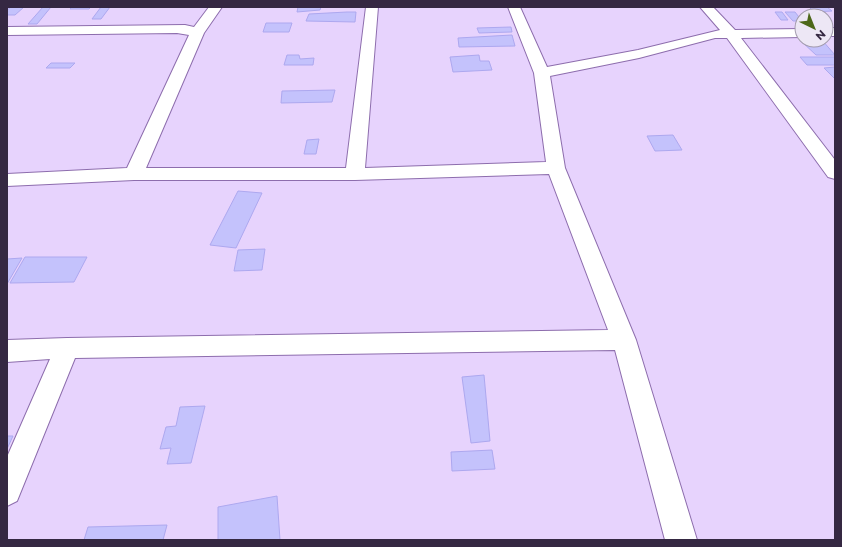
<svg xmlns="http://www.w3.org/2000/svg" width="842" height="547" viewBox="0 0 842 547" font-family="Montserrat,sans-serif">
	<style>
		.building { fill: #c4c2fc; stroke: #ada8ef }
		.lines { fill: none; stroke-linecap: round; stroke-linejoin: round }
		.minor-casing { stroke: #8d6dad; stroke-width: 2 }
		.minor { fill: #fff; fill-rule: evenodd }
	</style>
	<rect width="100%" height="100%" fill="#e7d3fd"/>
	<g class="building">
		<path d="M11,7h13l-9,8h-8v-5z"/>
		<path d="M43,7h8l-14,17h-9z"/>
		<path d="M72,7h19l-2,2h-19z"/>
		<path d="M101,7h9l-9,12h-9z"/>
		<path d="M298,7h23l-1,3 -23,2z"/>
		<path d="M809,7h18l5,4 -18,1z"/>
		<path d="M347,12h9l-1,10 -49,-1 3,-7z"/>
		<path d="M775,12h7l6,8h-7z"/>
		<path d="M785,12h10l7,9h-9z"/>
		<path d="M266,23h26l-3,9h-26z"/>
		<path d="M511,27l1,5 -33,1 -2,-5z"/>
		<path d="M512,35l3,11 -56,1 -1,-9z"/>
		<path d="M822,40l13,15h-19l-15,-14z"/>
		<path d="M287,55h12l1,4 14,-1 -1,7h-29z"/>
		<path d="M479,55l1,6h9l3,9 -39,2 -3,-15z"/>
		<path d="M800,57h35v8h-28z"/>
		<path d="M51,63h24l-5,5h-24z"/>
		<path d="M835,67v12l-11,-11z"/>
		<path d="M335,90l-3,12 -51,1 1,-12z"/>
		<path d="M673,135l9,15 -27,1 -8,-15z"/>
		<path d="M319,139l-3,15h-12l3,-14z"/>
		<path d="M238,191l24,2 -26,55 -26,-3z"/>
		<path d="M265,249l-3,21 -28,1 4,-21z"/>
		<path d="M25,257h62l-13,25 -64,1z"/>
		<path d="M22,258l-15,26v-25z"/>
		<path d="M484,375l6,66 -19,2 -9,-66z"/>
		<path d="M205,406l-14,57 -24,1 4,-16 -11,1 6,-22 10,-1 4,-19z"/>
		<path d="M7,436h6l-6,13z"/>
		<path d="M492,450l3,19 -43,2 -1,-19z"/>
		<path d="M277,496l3,44h-62v-33z"/>
		<path d="M167,525l-4,15h-79l4,-13z"/>
	</g>
	<g class="lines">
		<g class="minor-casing">
			<g id="minor">
				<path d="M209,7h13l-18,26 -58,135h200l20,-161h12l-13,161 181,-6 -12,-89 -26,-66h12l27,60 91,-17 82,-20 -20,-23h13l22,23 67,-1v8l-61,1 94,122v19l-7,-2 -101,-139h-12l-76,20 -89,18 15,92 71,172 61,200h-32l-50,-190 -540,8 -58,143 -10,5v-49l43,-98 -43,3v-22l60,-2 541,-8 -59,-156 -194,6h-221l-127,6v-12l120,-6 62,-133 -12,-2 -170,2v-8l178,-2 9,2z"/>
				<rect x="826" y="28" width="9" height="8"/>
			</g>
		</g>
		<use href="#minor" class="minor"/>
	</g>
	<rect width="842" height="547" fill="none" stroke="#352842" stroke-width="16"/>
	<g transform="translate(814 28) rotate(137)"><circle r="19" fill="#ede7f5" stroke="#a39bad"/>
	<path d="M0-3L7 15L0 10L-7 15Z" fill="#4d6719"/>
	<text y="-6" font-size="11" font-weight="bold" text-anchor="middle" fill="#352842">N</text>
	</g>
</svg>
